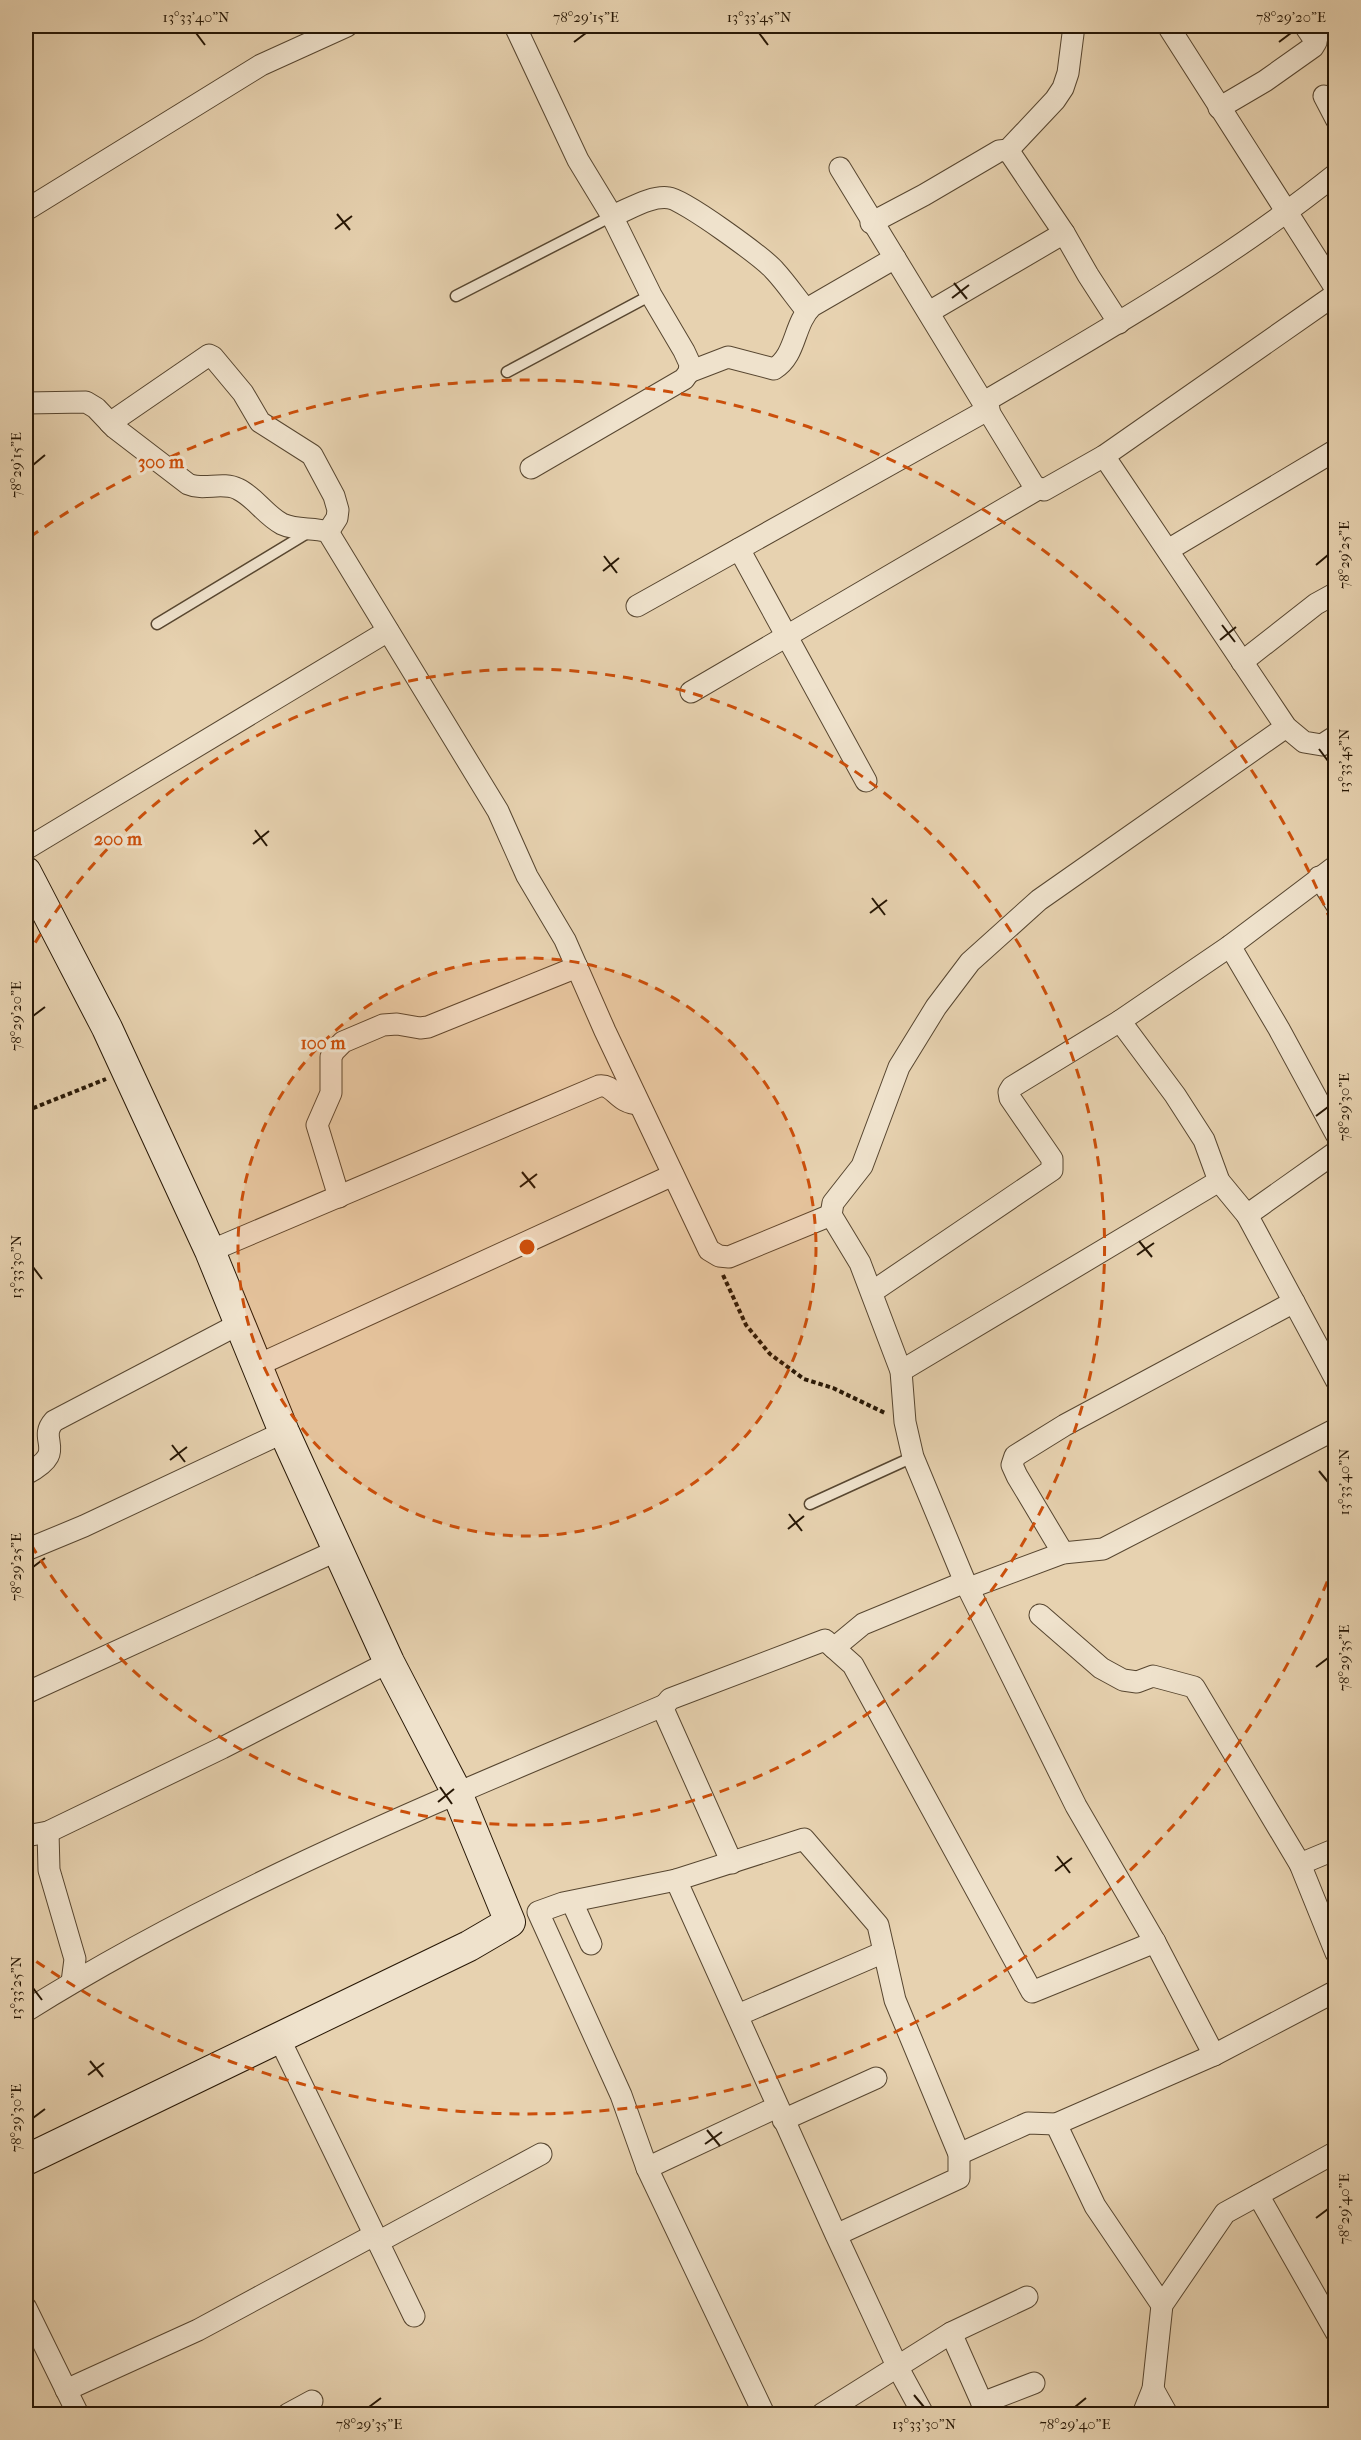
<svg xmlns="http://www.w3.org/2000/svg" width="1361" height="2440" viewBox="0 0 1361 2440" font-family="'IM FELL French Canon',serif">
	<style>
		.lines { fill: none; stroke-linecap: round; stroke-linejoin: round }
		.service-casing { stroke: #574630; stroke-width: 13 }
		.minor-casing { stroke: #574630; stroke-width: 23 }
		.secondary-casing { stroke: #271705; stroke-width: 32 }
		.path { stroke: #271705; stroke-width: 4; stroke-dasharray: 4.5 3; stroke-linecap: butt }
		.service { stroke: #efe2cc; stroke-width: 10 }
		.minor { stroke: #efe2cc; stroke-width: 21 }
		.secondary { stroke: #efe2cc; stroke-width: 30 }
		.ticks { fill: none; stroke: #271705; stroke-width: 2 }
		.ring { fill: none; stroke: #cb4f0b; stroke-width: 3; stroke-dasharray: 10 8 }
		.centre { fill: #cb4f0b; stroke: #efe2cc; stroke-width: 3 }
		.ring-label { font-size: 18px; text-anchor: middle; font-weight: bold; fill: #cb4f0b; stroke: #efe2cc; stroke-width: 6; stroke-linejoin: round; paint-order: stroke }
		.neatline { fill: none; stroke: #271705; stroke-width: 2 }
		.ticks-label { font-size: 15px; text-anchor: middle; fill: #271705 }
	</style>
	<rect width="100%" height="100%" fill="#e7d2b0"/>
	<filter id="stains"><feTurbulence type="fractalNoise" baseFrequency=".00333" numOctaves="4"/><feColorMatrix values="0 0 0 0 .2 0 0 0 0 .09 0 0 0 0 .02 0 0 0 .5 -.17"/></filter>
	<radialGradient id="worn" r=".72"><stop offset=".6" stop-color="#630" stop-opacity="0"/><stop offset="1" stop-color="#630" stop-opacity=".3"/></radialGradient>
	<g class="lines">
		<g class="service-casing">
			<g id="service">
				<path d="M1316,42l20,-12"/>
				<path d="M456,296l156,-80"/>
				<path d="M507,372l144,-77"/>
				<path d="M157,624l152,-92"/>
				<path d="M26,664l1,3"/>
				<path d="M810,1504l103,-47"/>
			</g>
		</g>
		<g class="minor-casing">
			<g id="minor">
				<path d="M515,26l63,134 34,56 39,79 33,56 6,13 -1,8 -5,7 -153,89"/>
				<path d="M1168,26l168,263"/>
				<path d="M1324,96l12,23"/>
				<path d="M1219,108l46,-27 48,-34 3,-5 -11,-16"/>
				<path d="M1008,150l56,83 24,42 31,48"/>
				<path d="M840,168l194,318 10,4 60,-34 232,-162"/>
				<path d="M26,210l235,-145 86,-39"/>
				<path d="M612,216c16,-6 39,-21 57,-18 14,1 95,60 106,73 12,13 21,27 32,40"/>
				<path d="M871,223l53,-28 75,-44 9,-1 47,-50 8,-12 5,-15 6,-47"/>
				<path d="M929,312l135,-79"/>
				<path d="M689,372l39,-15 46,12c23,-14 19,-45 38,-63l83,-48"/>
				<path d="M984,402c121,-71 242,-140 352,-228"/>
				<path d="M26,403l60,-1 10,6 19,20 73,56c16,7 34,-3 50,5 17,8 27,26 44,35 15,7 31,3 46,8l170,279 29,65 38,64 40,91 104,219 10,6 10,1 102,-42"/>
				<path d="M110,423l99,-68 4,2 30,36 17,29 52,33 22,41 4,14 -1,8 -9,14"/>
				<path d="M1104,456l182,271 18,15 18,3 14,-9"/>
				<path d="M739,549l127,232"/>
				<path d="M1168,550l168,-100"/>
				<path d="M637,606l352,-197"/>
				<path d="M1242,662l74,-58 20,-11"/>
				<path d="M691,692l347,-203"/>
				<path d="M26,849l362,-218"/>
				<path d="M1319,877l17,27"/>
				<path d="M1230,946l49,83 57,105"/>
				<path d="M1120,1021l55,74 29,45 15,41 28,34 89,165"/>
				<path d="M339,1197l-22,-72 14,-32v-36l3,-6 9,-9 40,-17 14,-1 23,4 8,-1 149,-60"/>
				<path d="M1247,1215l89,-63"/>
				<path d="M210,1251l389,-165c16,-2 17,17 40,18"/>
				<path d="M872,1292l180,-122v-11l-42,-61 -1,-6 3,-5 108,-66 110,-75 106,-80"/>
				<path d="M256,1366l417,-191"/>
				<path d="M901,1371l318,-190"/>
				<path d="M26,1474c44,-23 10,-33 28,-53l185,-97"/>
				<path d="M26,1550l58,-24 200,-94"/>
				<path d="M1063,1553l-46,-77 -5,-11 3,-9 50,-31 229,-123"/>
				<path d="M969,1588l94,-35 40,-4 233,-120"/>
				<path d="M1040,1615l61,53 22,12 14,2 16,-6 41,11 106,177 36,89"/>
				<path d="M834,1648l29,-24 102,-42"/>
				<path d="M26,1693l312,-143"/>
				<path d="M48,1832l1,38 26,89 -3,23"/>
				<path d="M26,1836l22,-4 174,-84 167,-86"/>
				<path d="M732,1863l-68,-152 1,-6 5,-6 155,-59 28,25 179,327 123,-50"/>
				<path d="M1300,1864l36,-15"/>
				<path d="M676,1880l-113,23 -25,9 83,183 26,73 117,246"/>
				<path d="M572,1902l19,42"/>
				<path d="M26,2011c200,-125 422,-214 639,-306"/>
				<path d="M738,2015l146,-63"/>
				<path d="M279,2038l135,278"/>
				<path d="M1214,2055l-59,-113 -79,-136 -111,-224 -52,-125 -8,-35 -4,-51 -41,-108 -29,-48 2,-12 29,-37 37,-99 37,-60 34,-45 69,-62 247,-173"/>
				<path d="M783,2120l93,-42"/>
				<path d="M1056,2124l39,82 67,99"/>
				<path d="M959,2154l69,-31 28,1 158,-69 122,-64"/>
				<path d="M647,2168l130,-61"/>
				<path d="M1258,2195l78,137"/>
				<path d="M836,2235l123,-57v-24l-64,-154 -17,-75 -74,-86 -128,41 160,355 62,133 25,46"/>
				<path d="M378,2242l163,-88"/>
				<path d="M26,2308l52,106"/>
				<path d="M951,2333l36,81"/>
				<path d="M1153,2389l14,25"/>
				<path d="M66,2390l132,-60 176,-95"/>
				<path d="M982,2403l52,-20"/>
				<path d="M288,2414l24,-13"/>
				<path d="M822,2414l129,-81 76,-36"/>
				<path d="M1143,2414l10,-25 9,-84 63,-92 111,-61"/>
			</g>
		</g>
		<g class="secondary-casing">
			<path id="secondary" d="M26,872l81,156 103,223 74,181 105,230 68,131 53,129 -41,24 -443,214"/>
		</g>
		<g class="path">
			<path d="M26,1111l80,-32"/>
			<path d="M723,1275l23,50 24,29 34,25 29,9 52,25"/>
		</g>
		<use href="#service" class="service"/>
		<use href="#minor" class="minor"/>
		<use href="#secondary" class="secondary"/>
	</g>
	<path class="ticks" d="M196,33l9,12M759,33l9,12M574,42l12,-9M1279,42l12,-9M337,214l13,16M335,229l17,-13M954,283l13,16M952,298l17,-13M33,465l12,-10M604,556l13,17M1316,565l12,-10M603,571l16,-13M1222,625l13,17M1220,640l16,-13M1319,749l9,12M255,830l12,16M253,844l16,-13M872,898l13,17M870,913l17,-13M33,1016l12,-9M1316,1116l12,-9M522,1172l13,16M520,1187l17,-13M1139,1241l13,16M1137,1255l17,-12M33,1267l9,12M172,1445l13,17M170,1460l17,-13M1319,1471l9,11M789,1514l13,17M788,1529l16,-13M33,1567l12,-9M1316,1667l12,-9M440,1787l12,17M438,1802l16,-13M1057,1856l13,17M1055,1871l17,-13M33,1988l9,12M90,2061l13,16M88,2075l16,-12M33,2118l12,-9M707,2130l13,16M705,2144l17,-12M1316,2218l12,-9M914,2395l10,12M369,2407l12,-9M1075,2407l11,-9"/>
	<circle cx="527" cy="1247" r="289" fill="#cb4f0b" fill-opacity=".12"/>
	<g class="ring">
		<circle cx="527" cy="1247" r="289"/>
		<path d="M26 958A578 578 0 1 1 26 1536"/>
		<path d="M1334 1565A867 867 0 0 1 30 1957M30 537A867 867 0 0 1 1334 929"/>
	</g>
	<circle cx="527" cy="1247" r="9" class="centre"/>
	<g class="ring-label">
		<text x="161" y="468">300 m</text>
		<text x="118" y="845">200 m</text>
		<text x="323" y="1049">100 m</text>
	</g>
	<rect width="1361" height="2440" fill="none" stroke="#e7d2b0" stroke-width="66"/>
	<rect x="33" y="33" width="1295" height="2374" class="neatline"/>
	<g class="ticks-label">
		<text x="196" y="22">13°33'40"N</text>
		<text x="586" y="22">78°29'15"E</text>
		<text x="759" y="22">13°33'45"N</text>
		<text x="1291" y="22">78°29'20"E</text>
		<text transform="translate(16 465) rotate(-90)" y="5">78°29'15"E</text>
		<text transform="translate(1344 555) rotate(-90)" y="5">78°29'25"E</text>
		<text transform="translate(1344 761) rotate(-90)" y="5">13°33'45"N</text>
		<text transform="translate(16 1016) rotate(-90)" y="5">78°29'20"E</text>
		<text transform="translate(1344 1107) rotate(-90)" y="5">78°29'30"E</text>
		<text transform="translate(16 1267) rotate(-90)" y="5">13°33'30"N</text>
		<text transform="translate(1344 1482) rotate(-90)" y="5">13°33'40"N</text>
		<text transform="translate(16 1567) rotate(-90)" y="5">78°29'25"E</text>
		<text transform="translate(1344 1658) rotate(-90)" y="5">78°29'35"E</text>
		<text transform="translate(16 1988) rotate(-90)" y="5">13°33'25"N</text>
		<text transform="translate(16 2118) rotate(-90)" y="5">78°29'30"E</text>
		<text transform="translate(1344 2209) rotate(-90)" y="5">78°29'40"E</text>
		<text x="369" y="2429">78°29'35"E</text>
		<text x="924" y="2429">13°33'30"N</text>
		<text x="1075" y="2429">78°29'40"E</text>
	</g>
	<rect width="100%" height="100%" filter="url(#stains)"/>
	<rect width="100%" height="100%" fill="url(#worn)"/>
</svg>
